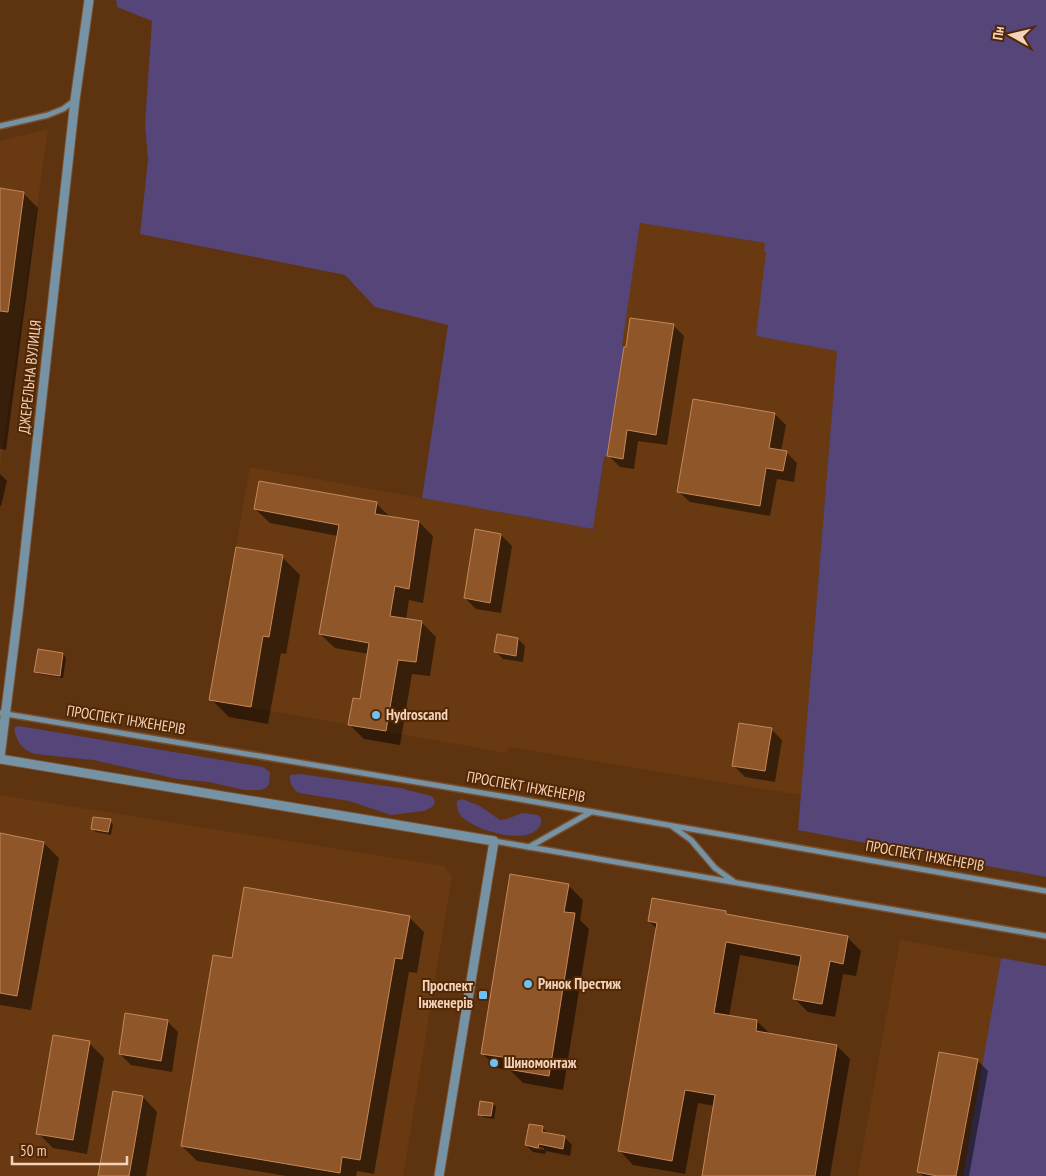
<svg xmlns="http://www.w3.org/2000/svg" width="1046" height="1176" viewBox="0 0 1046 1176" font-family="'PT Sans Narrow',sans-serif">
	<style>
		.built { fill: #693a11 }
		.green { fill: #554579 }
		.shadow { fill: #0007; fill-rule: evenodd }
		.building { fill: #8f562a; stroke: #c4875a }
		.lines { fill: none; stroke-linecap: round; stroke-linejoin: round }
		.minor-casing { stroke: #78502f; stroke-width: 8 }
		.tertiary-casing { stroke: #78502f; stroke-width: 11 }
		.minor { stroke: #7593a5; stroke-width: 5 }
		.tertiary { stroke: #7593a5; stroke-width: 9 }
		.poi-dot { fill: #6ec2f3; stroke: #512803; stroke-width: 2 }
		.labels { text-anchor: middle; stroke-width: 4; stroke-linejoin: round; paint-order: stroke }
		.street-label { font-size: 15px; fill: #f3d2bc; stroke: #512803 }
		.poi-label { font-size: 15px; font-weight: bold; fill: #f3d2bc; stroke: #512803; text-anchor: start }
	</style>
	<rect width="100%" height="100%" fill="#5d3310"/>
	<g class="built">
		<path d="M48,129l-48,338v-326z"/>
		<path d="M640,223l126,20 -2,8 73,100 -36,444 -292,-48 -2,6 -298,-53 41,-233 343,62z"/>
		<path d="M0,795l444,71 8,10 -49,300h-403z"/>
		<path d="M900,940l101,18 -38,218h-105z"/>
	</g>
	<g class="green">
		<path d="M116,0h930v877l-248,-47 39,-479 -81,-15 10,-84h-2l1,-9 -125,-20 -18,122 2,2 -17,109 -3,1 -11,72 -171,-31 26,-173 -73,-18 -30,-32 -205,-41 8,-74 -3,-36 7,-103 -35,-14z"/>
		<path d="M19,726l244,41 7,5 -1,12 -2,3 -6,3h-17l-35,-8 -32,-3 -84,-19 -58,-6c-13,-4 -18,-12 -21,-25l1,-2z"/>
		<path d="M300,774l100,14 31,8 3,3 1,4 -3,4 -8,4 -33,4 -42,-14 -50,-8c-6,-4 -10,-10 -9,-18z"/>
		<path d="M462,799l18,7 20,14 7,-1 15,-6 16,2 3,3c0,1 0,7 -1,8 -12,21 -66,4 -79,-10 -3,-4 -5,-10 -4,-15z"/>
		<path d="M1001,958l45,8v210h-83z"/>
	</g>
	<g class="shadow">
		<path d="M0,190l23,3 15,15 -32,242 -6,-1z"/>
		<path d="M673,325l11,11 -17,109 -29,-4 -4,28 -14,-2 -11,-11z"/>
		<path d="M775,414l11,11 -5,26 5,1 11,11 -3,19 -17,-3 -7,37 -80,-14 -12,-11z"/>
		<path d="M0,474l7,7 -6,25h-1z"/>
		<path d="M377,504l13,13 29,5 14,14 -10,67 -14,-3 -3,20 16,3 14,14 -6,39 -18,-2 -12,71 -36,-6 -15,-15 12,-23 8,-47 -34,-6 -15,-14 18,-98 -68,-13 -15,-14z"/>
		<path d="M501,535l11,11 -11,67 -25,-4 -11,-11z"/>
		<path d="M282,557l18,18 -14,79 -5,-1 -13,71 -39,-7 -18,-18z"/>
		<path d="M518,639l7,7 -2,16 -20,-3 -7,-7z"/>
		<path d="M63,654l3,4 -3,20 -24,-4 -3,-3z"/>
		<path d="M771,729l11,11 -7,42 -30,-5 -11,-11z"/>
		<path d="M110,821l3,3 -2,11 -15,-3 -3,-3z"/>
		<path d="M0,835l44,8 15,15 -28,152 -31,-5z"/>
		<path d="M568,885l15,15 -3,20 9,9 -26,161 -40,-7 -13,-13 -13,-2 -15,-15z"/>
		<path d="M726,912l4,4 118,22 13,13 -5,25 -13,-2 -8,43 -27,-5 -13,-13 5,-33 -60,-11 -11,61 28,5 13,13 67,12 13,13 -20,117h-127l12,-70 -17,-3 -13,71 -52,-9 -13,-14 37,-222 -8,-8z"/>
		<path d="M409,917l15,15 -7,41 -8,-1 -35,202 -17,-3 -1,5h-70l-89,-15 -15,-15 51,-187z"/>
		<path d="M167,1021l11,11 -6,40 -41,-7 -11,-11z"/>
		<path d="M89,1043l15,15 -17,96 -34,-6 -15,-15z"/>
		<path d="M977,1060l11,11 -19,105h-46l-4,-4z"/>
		<path d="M143,1097l14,15 -11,64h-47z"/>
		<path d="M493,1104l3,3 -2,12 -11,-2 -3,-3z"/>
		<path d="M542,1128l7,6 15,3 8,8 -2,11 -24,-5 -1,3 -12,-2 -7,-7zM532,1145l12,3v2l-12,-2z"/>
	</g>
	<g class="building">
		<path d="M0,188l24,4 -16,120 -8,-1z"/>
		<path d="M630,318l44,6 -18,111 -29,-5 -4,29 -16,-3 17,-109h2z"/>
		<path d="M693,399l82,14 -6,35 18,3 -4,20 -17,-3 -6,38 -83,-14z"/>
		<path d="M259,481l118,21 -2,12 44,7 -10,68 -14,-3 -5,30 32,5 -6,41 -18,-2 -12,71 -38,-6 5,-27 7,1 9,-56 -50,-9 20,-109 -85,-16z"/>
		<path d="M475,529l26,5 -11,69 -26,-5z"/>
		<path d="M236,547l47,8 -14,82 -6,-1 -12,71 -42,-7z"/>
		<path d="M497,634l21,4 -2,18 -22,-4z"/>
		<path d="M38,649l25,4 -3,23 -26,-4z"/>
		<path d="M739,723l33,5 -7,43 -33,-5z"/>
		<path d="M93,817l18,2 -3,13 -17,-3z"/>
		<path d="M0,833l44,9 -27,154 -17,-3z"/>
		<path d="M510,874l59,10 -5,28 11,1 -26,163 -42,-7 2,-11 -28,-4z"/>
		<path d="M244,887l166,29 -8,43 -7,-1 -35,202 -18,-3 -2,16 -159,-27 32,-191 19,3z"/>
		<path d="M652,898l74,13v3l122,22 -5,28 -13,-3 -8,43 -29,-5 8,-43 -75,-14 -12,71 43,7 -1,11 81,14 -22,131h-113l13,-81 -30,-5 -13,71 -54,-10 39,-228 -9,-2z"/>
		<path d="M125,1013l43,7 -7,41 -42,-7z"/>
		<path d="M53,1035l37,6 -17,99 -37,-6z"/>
		<path d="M939,1052l39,7 -22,117h-19l-20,-4z"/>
		<path d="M113,1091l30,5 -14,80h-31z"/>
		<path d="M480,1101l13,2 -2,13 -13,-1z"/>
		<path d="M529,1124l14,2 -1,6 23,4 -2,13 -24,-5 -1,4 -13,-3z"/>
	</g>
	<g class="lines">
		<g class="minor-casing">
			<g id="minor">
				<path d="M0,126l48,-11 15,-6 11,-8"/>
				<path d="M0,713l519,86 527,92"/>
				<path d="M673,827l18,13 24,28 18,13"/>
				<path d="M494,841l552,95"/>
				<path d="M529,847l62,-35"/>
			</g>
		</g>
		<g class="tertiary-casing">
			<g id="tertiary">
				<path d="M0,757l19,-152 56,-505 14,-100"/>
				<path d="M0,759l494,82 -55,335"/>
			</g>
		</g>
		<use href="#minor" class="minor"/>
		<use href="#tertiary" class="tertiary"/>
	</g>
	<g class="poi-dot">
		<circle cx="376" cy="715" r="5"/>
		<circle cx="528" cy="984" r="5"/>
		<rect x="478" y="990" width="10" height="10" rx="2.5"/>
		<circle cx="494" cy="1063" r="5"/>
	</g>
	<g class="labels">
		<g class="street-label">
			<text transform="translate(30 377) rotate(-84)" y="5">ДЖЕРЕЛЬНА ВУЛИЦЯ</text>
			<text transform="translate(126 720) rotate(9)" y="5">ПРОСПЕКТ ІНЖЕНЕРІВ</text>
			<text transform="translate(526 787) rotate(10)" y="5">ПРОСПЕКТ ІНЖЕНЕРІВ</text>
			<text transform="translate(925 856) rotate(10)" y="5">ПРОСПЕКТ ІНЖЕНЕРІВ</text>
		</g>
		<g class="poi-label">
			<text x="386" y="720">Hydroscand</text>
			<text x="538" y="989">Ринок Престиж</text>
			<text x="473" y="991" text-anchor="end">Проспект<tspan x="473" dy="17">Інженерів</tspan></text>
			<text x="504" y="1068">Шиномонтаж</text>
		</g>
	</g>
	<g transform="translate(1011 35) rotate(278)" stroke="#512803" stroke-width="4" paint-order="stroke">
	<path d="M0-4L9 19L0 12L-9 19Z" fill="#f3d2bc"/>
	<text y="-8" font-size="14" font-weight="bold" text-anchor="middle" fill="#f3d2bc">Пн</text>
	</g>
	<path d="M12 1156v8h115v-8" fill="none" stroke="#f3d2bc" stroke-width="2.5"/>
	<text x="20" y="1156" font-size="15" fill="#f3d2bc" stroke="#512803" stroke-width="4" paint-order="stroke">50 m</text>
</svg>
